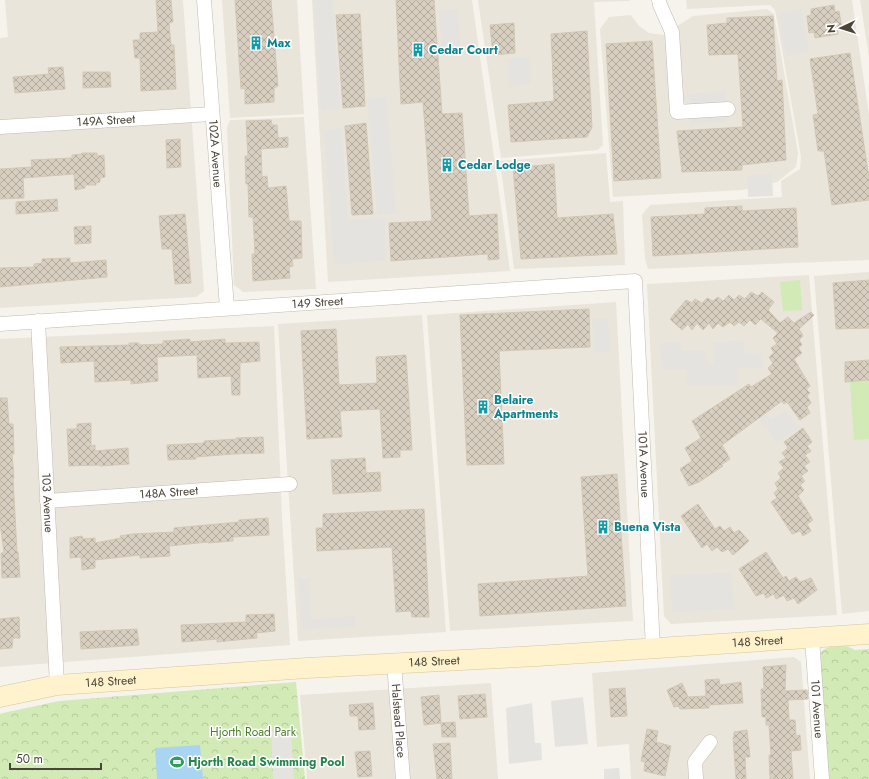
<svg xmlns="http://www.w3.org/2000/svg" width="869" height="779" viewBox="0 0 869 779" font-family="Jost,sans-serif">
	<style>
		.residential { fill: #eae5da }
		.green { fill: #d2eab5 }
		.park { fill: url(#park-crowns) }
		.parking { fill: #e5e3e0 }
		.water { fill: #a9d4f2 }
		.building { fill: url(#building-cross-hatch); stroke: #d3c7b4 }
		.lines { fill: none; stroke-linecap: round; stroke-linejoin: round }
		.minor-casing { stroke: #c2bbae; stroke-width: 15 }
		.secondary-casing { stroke: #d6c79b; stroke-width: 21 }
		.minor { stroke: #fff; stroke-width: 14 }
		.secondary { stroke: #fff3cd; stroke-width: 20 }
		.labels { text-anchor: middle; stroke-width: 3; stroke-linejoin: round; paint-order: stroke }
		.culture-label { font-size: 12px; font-weight: bold; fill: #0d838f; stroke: #fff; text-anchor: start }
		.street-label { font-size: 12px; fill: #4b4439; stroke: #fff }
		.park-label { font-size: 12px; fill: #4a7f2a; stroke: #fff }
		.leisure-label { font-size: 12px; font-weight: bold; fill: #27864d; stroke: #fff; text-anchor: start }
	</style>
	<defs>
		<pattern id="park-crowns" width="20" height="18" patternUnits="userSpaceOnUse"><rect width="20" height="18" fill="#d2eab5"/><path d="M2 6a3 3 0 1 1 6 0M12 15a3 3 0 1 1 6 0" fill="none" stroke="#b6ca9c"/></pattern>
		<pattern id="building-cross-hatch" width="8" height="8" patternUnits="userSpaceOnUse"><rect width="8" height="8" fill="#d8cfc1"/><path d="M0 0l8 8M0 8l8-8" fill="none" stroke="#b1aa9e"/></pattern>
	</defs>
	<rect width="100%" height="100%" fill="#f6f3ec"/>
	<g class="residential">
		<path d="M5,0h178l21,291 -8,6 -196,11v-270l8,-1z"/>
		<path d="M222,0h75l7,114 -74,4z"/>
		<path d="M312,0h160l38,271 -182,11z"/>
		<path d="M478,0h152l-1,1 -35,1 9,143 -5,5 -97,8z"/>
		<path d="M686,0h166l17,115v145l-221,9 -3,-10 -3,-44 8,-10 132,-8 -1,-16 19,-12 1,-12 -26,-147 -5,-5 -83,4z"/>
		<path d="M860,0h9v57z"/>
		<path d="M767,9l7,5 24,139 -2,14 -19,15 -34,8 -130,7 -13,-168 9,-12 22,-2 8,11 10,7 14,2 30,-19z"/>
		<path d="M304,117l12,172 -73,3 -9,-7 -7,-157 3,-8z"/>
		<path d="M606,153l4,49 13,-1 2,64 -111,4 -14,-108z"/>
		<path d="M869,272v339l-27,3 -28,-338z"/>
		<path d="M809,275l28,340 -166,9 -7,-8 -17,-332z"/>
		<path d="M616,302l17,319 -183,10 -23,-316z"/>
		<path d="M422,315l24,317 -148,9 -20,-317z"/>
		<path d="M274,326l8,191 8,128 -290,22v-328z"/>
		<path d="M794,657l7,5 9,117h-179l-2,-35 -32,3 -5,-74z"/>
		<path d="M491,683l7,96h-191l-7,-84z"/>
	</g>
	<g class="green">
		<path d="M800,280l2,30 -19,1 -3,-29z"/>
		<path d="M869,381v58l-15,1 -4,-58z"/>
	</g>
	<g class="park">
		<path d="M847,646l8,4 14,-1v130h-44l-7,-122c6,-13 17,-10 29,-11z"/>
		<path d="M296,682l9,97h-305v-65l3,-1 56,-12z"/>
	</g>
	<g class="parking">
		<path d="M313,0h20l7,109 -19,2z"/>
		<path d="M457,9l4,39 -19,2 -3,-39z"/>
		<path d="M801,9l8,43 -23,4 -8,-43z"/>
		<path d="M530,57l1,27 -22,3 -2,-29z"/>
		<path d="M726,92l2,30 -38,2 -1,-30z"/>
		<path d="M387,97l9,117 -19,1 -10,-117z"/>
		<path d="M342,128l6,91 37,-1 1,43 -52,4 -10,-135z"/>
		<path d="M772,174l1,22 -25,1 -1,-22z"/>
		<path d="M608,318l2,34 -16,1 -2,-34z"/>
		<path d="M744,341l1,13h17l1,14h-25v17h-51v-16l-25,1 -2,-26 21,-2v9l24,-1 1,13 8,1 -1,-22z"/>
		<path d="M786,411l13,17 -23,15 -17,-24 8,-6 4,6z"/>
		<path d="M731,573l4,37 -63,2 -2,-37z"/>
		<path d="M298,578h11l3,41 43,-3 1,10 -54,4z"/>
		<path d="M583,697l5,47 -33,3 -4,-46z"/>
		<path d="M532,703l3,40h6l1,17 -33,4 -3,-56z"/>
		<path d="M291,729l3,50h-21l-2,-48z"/>
		<path d="M619,768l1,11h-16v-10z"/>
	</g>
	<path class="water" d="M200,745l3,34h-46l-2,-31z"/>
	<g class="building">
		<path d="M156,0h15l2,22 -4,1 2,22h3l2,44 -35,2 -1,-33h-5l-2,-18h7v-7l18,-1z"/>
		<path d="M235,0h36l7,86 -4,2v14l-29,2v-16l-4,1z"/>
		<path d="M396,0h38l8,114 20,-1 7,103 28,-2 2,45 -11,1v-6l-97,7 -2,-38 43,-2 -9,-119 -22,2z"/>
		<path d="M834,5l1,7 4,-1 3,17h-5l1,6 -23,4 -1,-6 -5,1 -2,-17 4,-1v-6z"/>
		<path d="M360,14l5,92 -22,2 -7,-93z"/>
		<path d="M773,16l4,65 5,-1 4,80 -44,5v5l-60,2 -5,-41 66,-4 -5,-73 -29,1 -2,-30 20,-2v-5z"/>
		<path d="M514,23l1,30 -22,2 -3,-30z"/>
		<path d="M587,31l5,96 -5,10 -76,5 -3,-37 46,-4 -3,-67z"/>
		<path d="M652,41l9,137 -47,3 -8,-137z"/>
		<path d="M850,53l19,125v22l-37,5 -8,-54h-6l-5,-36 5,-1 -8,-55z"/>
		<path d="M63,67l2,22 -50,4 -2,-16 36,-3 -1,-6z"/>
		<path d="M83,72h27l1,15 -28,1z"/>
		<path d="M271,120l1,5h5l1,13 10,-1v10l-27,2 1,28 5,-1 1,12 18,-2 3,35h12l1,37 -10,1 1,7 -4,1 1,11 -37,3 -1,-27h3l-2,-37h-4l-1,-33h-2l-1,-28h3l-2,-35z"/>
		<path d="M366,123l7,91 -21,1 -7,-89z"/>
		<path d="M180,139l1,28 -14,1 -1,-28z"/>
		<path d="M82,153h15v3l7,-1 1,22 -5,1v4l-4,1v2h-11v3l-10,2 -1,-16 -51,4 1,20 -24,1v-30l32,-2 -1,-7 41,-2v-3l10,-1z"/>
		<path d="M554,164l3,54 56,-4 4,40 -96,5 -8,-91z"/>
		<path d="M57,199l1,12 -42,3v-12z"/>
		<path d="M742,206v5l54,-3 2,39 -145,9 -2,-39 54,-3v-6z"/>
		<path d="M185,214l6,69 -16,1 -3,-35h-10l-3,-33z"/>
		<path d="M91,226v17l-16,1 -1,-17z"/>
		<path d="M70,258v5l36,-3 1,17 -107,10v-19l34,-1v-3l8,-1v-4z"/>
		<path d="M869,280v48l-33,1 -3,-46z"/>
		<path d="M751,292l7,4 4,-4 12,10 -6,8 12,13 8,-6 6,6 17,-11 3,3 -15,14 4,7 -4,4 3,5 -4,3 4,5 -8,6 16,27 -4,3 4,4 -3,3 4,7 -4,4 3,6 -10,7 -13,-18 -3,2 -2,-3 -60,44 8,14 -9,6 2,1 -24,16 -10,4 -9,-17 12,-8 -7,-13 16,-10 -9,-17 57,-37 2,3 21,-13 -4,-6 5,-5 -4,-6 5,-4 -3,-5 6,-4 -4,-6 5,-5 -17,-14 -6,6 -5,-5 -6,6 -5,-4 -5,4 -4,-4 -7,5 -5,-4 -5,6 -4,-6 -6,7 -6,-7 -5,7 -4,-6 -6,6 -12,-11 16,-19 6,3 3,-4 7,4 5,-5 6,3 5,-4 5,4 6,-6 5,5 5,-5 6,4z"/>
		<path d="M589,309l1,38 -91,4 5,113 -37,1 -7,-150z"/>
		<path d="M336,329l3,56 38,-2 -1,-26 30,-2 6,95h-12v7l-17,1 -3,-49 -40,2 2,26 -35,2 -6,-108z"/>
		<path d="M190,339v3l35,-3v4l34,-1 1,19 -20,2v32h-8l-1,-19 -33,2 -1,-23 -40,2 1,24 -27,3v-4l-36,2 -1,-21 -33,2 -1,-16 69,-2v-2h10v2l24,-1v-3z"/>
		<path d="M869,360v20l-24,2v-20z"/>
		<path d="M0,398h7l2,26h4l1,30h-2l2,24h-1l4,74h1l2,25 -18,1 -1,-25h3l-4,-30z"/>
		<path d="M91,423v23l4,-1v6l33,-3 1,16 -29,2v-1l-31,1 -2,-37h10v-5z"/>
		<path d="M803,428l9,14 -5,4 4,5 -6,4 5,7 -6,4 4,5 -7,5 4,5 -5,4 4,5 -6,6 15,24 -6,4 4,7 -8,5 -3,-5 -8,3 -21,-32 6,-4 -3,-5 4,-4 -3,-6 6,-5 -3,-5 6,-5 -5,-6 7,-4 -4,-5 6,-5 -4,-6z"/>
		<path d="M263,437l1,16 -31,1 -37,3v2l-28,1 -1,-15 37,-2v-2l33,-2 -1,-1z"/>
		<path d="M365,458l1,15 14,-1 1,19 -48,3 -2,-34z"/>
		<path d="M617,474l9,132 -146,10 -2,-32 110,-8 -7,-99z"/>
		<path d="M698,504l17,25 5,-3 4,5 6,-4 4,6 5,-3 10,11 -16,14 -5,-6 -6,3 -5,-5 -5,4 -5,-7 -5,4 -21,-32z"/>
		<path d="M424,509l5,108h-17l-1,-6 -15,1 -4,-65 -75,4 -1,-23h7v-14z"/>
		<path d="M268,518l1,17 -36,2v4l-25,2v-1l-39,4 1,10 -30,2v-3l-45,5v8l-13,2 -1,-13 -11,1v-20l12,-2 1,3 12,-1v5l26,-5 -1,-2 12,-2 42,-2v-4l65,-6v-2z"/>
		<path d="M766,552l17,26 3,-2 3,5 7,-4 4,5 11,-4 6,12 -19,14 -4,-6 -7,3 -3,-6 -8,4 -2,-5 -8,4 -2,-5 -8,3 -17,-27z"/>
		<path d="M274,614l1,17 -19,2 1,5 -40,4v-3l-35,3 -1,-17 65,-3v-7z"/>
		<path d="M19,617l1,21h-7l-1,10 -12,1v-30z"/>
		<path d="M137,629l2,16 -58,4 -1,-17z"/>
		<path d="M786,665l-1,26 22,-1 1,9 -20,1 1,20h6l1,16 4,-1 1,15 -10,1 2,28h-23l-1,-24h2l-2,-30h-3v-8h-4l-1,-28h3l-1,-22z"/>
		<path d="M719,679l1,6 21,-3 2,21 -34,2v3l-29,1 -1,-3 -5,1 -7,-17 15,-7 6,14 18,-1 -1,-16z"/>
		<path d="M625,688l2,28 -16,1 -2,-28z"/>
		<path d="M485,694l2,23 -27,2 -2,-23z"/>
		<path d="M439,695l2,28 -17,2 -3,-28z"/>
		<path d="M373,703l2,26 -16,1 -1,-14h-8l-1,-11z"/>
		<path d="M455,722l1,15h-14l-1,-14z"/>
		<path d="M647,729l11,2 -2,11 15,4 -6,30 -21,-5 1,-9 -4,-1z"/>
		<path d="M747,730l3,27h-5l1,22h-10l-3,-42h1v-5z"/>
		<path d="M450,743l2,36h-15l-4,-35z"/>
		<path d="M370,751l2,25 -14,1 -3,-25z"/>
	</g>
	<g class="lines">
		<g class="minor-casing">
			<g id="minor">
				<path id="s1" d="M204,0l23,308"/>
				<path d="M659,0l1,5 12,27 5,80 51,-3"/>
				<path id="s2" d="M0,127l212,-13"/>
				<path id="s3" d="M38,321l19,364"/>
				<path id="s4" d="M0,324l635,-43 18,368"/>
				<path id="s5" d="M47,501l243,-17"/>
				<path id="s6" d="M812,638l10,141"/>
				<path id="s7" d="M394,663l9,116"/>
				<path d="M696,779l-1,-17 15,-20"/>
			</g>
		</g>
		<g class="secondary-casing">
			<g id="secondary">
				<path id="s8" d="M0,697l57,-12 250,-17 230,-12 332,-22"/>
			</g>
		</g>
		<use href="#minor" class="minor"/>
		<use href="#secondary" class="secondary"/>
	</g>
	<defs>
		<g id="building-bare" transform="scale(1.08)"><path d="M-4-6H4V6H1V3H-1V6H-4ZM-2.5-4.3h1.7v1.8h-1.7ZM.8-4.3h1.7v1.8H.8ZM-2.5-1h1.7V.8h-1.7ZM.8-1h1.7V.8H.8Z" fill="#0f9aa8" stroke="#fff" stroke-width="2.5" paint-order="stroke"/></g>
		<g id="stadium-bare" transform="scale(1.08)"><path d="M0-5a6.5 5 0 1 0 0 10a6.5 5 0 1 0 0-10ZM-3.5-1.8h7v3.6h-7Z" fill="#2e9e5b" stroke="#fff" stroke-width="2.5" paint-order="stroke"/></g>
	</defs>
	<g fill-rule="evenodd">
		<use href="#building-bare" x="256" y="43"/>
		<use href="#building-bare" x="418" y="50"/>
		<use href="#building-bare" x="447" y="165"/>
		<use href="#building-bare" x="483" y="407"/>
		<use href="#building-bare" x="603" y="527"/>
		<use href="#stadium-bare" x="177" y="762"/>
	</g>
	<g class="labels">
		<g class="culture-label">
			<text x="267" y="47">Max</text>
			<text x="429" y="54">Cedar Court</text>
			<text x="458" y="169">Cedar Lodge</text>
			<text x="494" y="404">Belaire<tspan x="494" dy="14">Apartments</tspan></text>
			<text x="614" y="531">Buena Vista</text>
		</g>
		<g class="street-label">
			<text dy="4" stroke="none"><textPath href="#s2" startOffset="106">149A Street</textPath></text>
			<text dy="4" stroke="none"><textPath href="#s1" startOffset="154">102A Avenue</textPath></text>
			<text dy="4" stroke="none"><textPath href="#s4" startOffset="318">149 Street</textPath></text>
			<text dy="4" stroke="none"><textPath href="#s4" startOffset="820">101A Avenue</textPath></text>
			<text dy="4" stroke="none"><textPath href="#s5" startOffset="122">148A Street</textPath></text>
			<text dy="4" stroke="none"><textPath href="#s3" startOffset="182">103 Avenue</textPath></text>
			<text dy="4" stroke="none"><textPath href="#s8" startOffset="760">148 Street</textPath></text>
			<text dy="4" stroke="none"><textPath href="#s8" startOffset="436">148 Street</textPath></text>
			<text dy="4" stroke="none"><textPath href="#s8" startOffset="112">148 Street</textPath></text>
			<text dy="4" stroke="none"><textPath href="#s6" startOffset="71">101 Avenue</textPath></text>
			<text dy="4" stroke="none"><textPath href="#s7" startOffset="58">Halstead Place</textPath></text>
		</g>
		<g class="park-label">
			<text x="253" y="736">Hjorth Road Park</text>
		</g>
		<g class="leisure-label">
			<text x="188" y="766">Hjorth Road Swimming Pool</text>
		</g>
	</g>
	<g transform="translate(841 28) rotate(266)" stroke="#ffffff" stroke-width="3" paint-order="stroke">
	<path d="M0-3L7 15L0 10L-7 15Z" fill="#4b4439"/>
	<text y="-6" font-size="11" font-weight="bold" text-anchor="middle" fill="#4b4439">N</text>
	</g>
	<path d="M10 763v6h91v-6" fill="none" stroke="#4b4439" stroke-width="2"/>
	<text x="16" y="763" font-size="12" fill="#4b4439" stroke="#ffffff" stroke-width="3" paint-order="stroke">50 m</text>
</svg>
